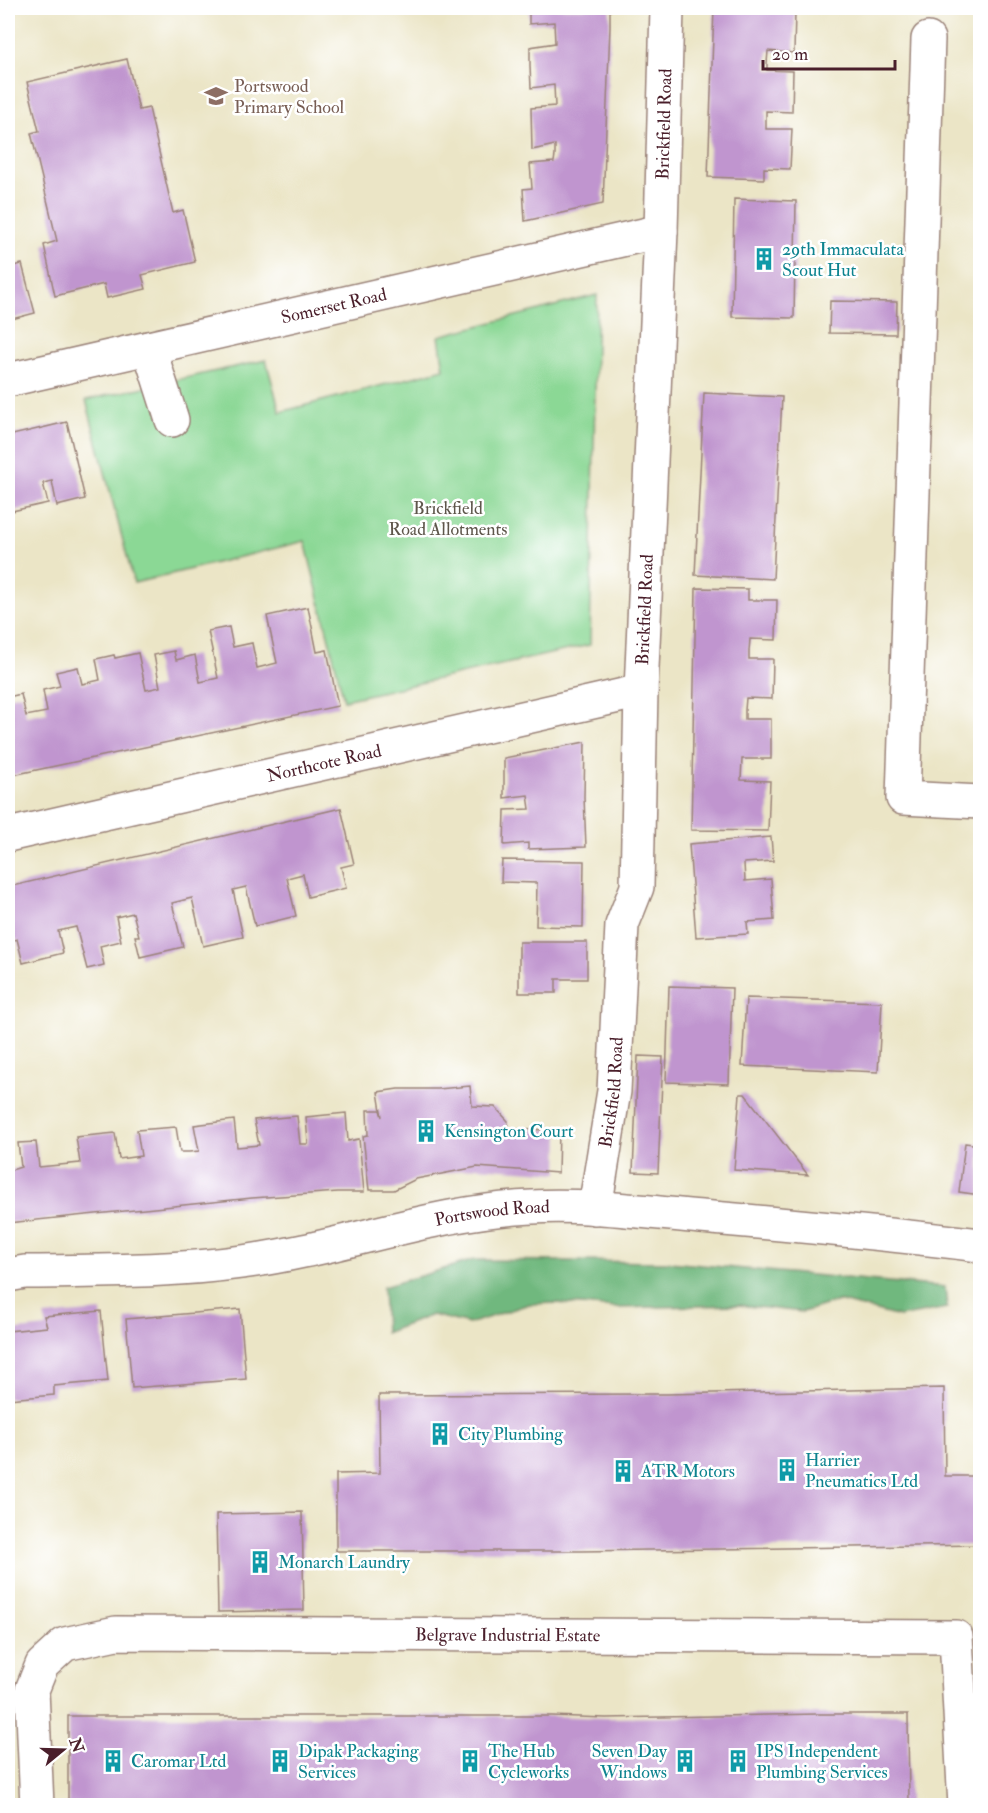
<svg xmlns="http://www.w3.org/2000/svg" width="988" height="1813" viewBox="0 0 988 1813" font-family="'IM FELL Double Pica',serif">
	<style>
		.green { fill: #8bd895; stroke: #6a7c60; stroke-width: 1.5 }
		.forest { fill: #70b87e; stroke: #5d6c54; stroke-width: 1.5 }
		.building { fill: #c095cf }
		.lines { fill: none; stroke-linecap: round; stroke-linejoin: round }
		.minor-casing { stroke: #9a8278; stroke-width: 36 }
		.minor { stroke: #fff; stroke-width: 33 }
		.labels { text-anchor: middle; stroke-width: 5; stroke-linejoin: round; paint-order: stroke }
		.education-label { font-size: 18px; fill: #785e54; stroke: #fff; text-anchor: start }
		.street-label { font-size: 18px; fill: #4a1f2b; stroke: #fff }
		.culture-label { font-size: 18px; fill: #0d838f; stroke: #fff; text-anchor: start }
		.park-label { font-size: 18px; fill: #5e564b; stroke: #fff }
	</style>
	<rect width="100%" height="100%" fill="#fff"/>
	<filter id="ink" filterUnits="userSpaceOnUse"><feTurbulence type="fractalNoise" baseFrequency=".0167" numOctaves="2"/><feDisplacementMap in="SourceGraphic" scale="12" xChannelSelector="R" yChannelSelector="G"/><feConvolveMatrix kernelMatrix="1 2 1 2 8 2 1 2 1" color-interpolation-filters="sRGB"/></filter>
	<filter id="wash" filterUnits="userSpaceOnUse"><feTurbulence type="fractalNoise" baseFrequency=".008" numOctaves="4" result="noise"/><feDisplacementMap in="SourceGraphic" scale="24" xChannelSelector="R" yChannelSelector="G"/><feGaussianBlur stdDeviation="1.35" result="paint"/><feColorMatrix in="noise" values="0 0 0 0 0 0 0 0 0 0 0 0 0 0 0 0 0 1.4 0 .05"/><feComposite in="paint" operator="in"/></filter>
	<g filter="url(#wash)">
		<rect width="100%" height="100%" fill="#ebe5c6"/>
		<path class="green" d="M597,295l-7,350 -246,55 -39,-159 -171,42 -48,-183 180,-40 14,52 164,-43 -5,-33z"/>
		<path class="forest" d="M474,1260l195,2 276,25 2,21 -48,9 -61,-16 -35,11 -65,-7 -122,3 -59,-5 -28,1 -60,20 -37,-9 -47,18 -2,-46z"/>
		<g id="blocks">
			<g class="building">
				<path d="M529,8h81v19l-7,177 -78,17 -2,-32 9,-1 -2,-24 24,-2 1,-7v-10l-23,5 -1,-42 24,-2 -1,-21 -23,3 -1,-22v-19l25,-4 -1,-21 -25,2z"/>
				<path d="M714,8h56l-1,3 26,1 -1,41 -26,-2 -1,12v7l26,1 -1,41 -26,-1v18h26l-2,40 -26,-1v11l-56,-2z"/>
				<path d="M127,59l12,51 10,-2 24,105 10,-3 12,52 -53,13 4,14 -39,9 -3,-14 -49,12 -11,-51 13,-4 -26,-108 8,-2 -12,-49z"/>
				<path d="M734,199l62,2 -2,117 -62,-1z"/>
				<path d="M8,248l5,18 9,-2 13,49 -27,7z"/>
				<path d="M830,301l67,1 -1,32 -67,-1z"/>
				<path d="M704,393l78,4 -9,182 -78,-4z"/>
				<path d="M67,422l18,77 -28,7 -5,-25 -9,2 5,20 -36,8 -4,-17v-58z"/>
				<path d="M696,588l52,1v11h29l-1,40 -26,-1 -1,12v8h24l-1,40 -26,-1 -1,12v9h26v40h-29l-1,21 29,1 -2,50 -77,-1z"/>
				<path d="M308,607l9,45 10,-2 11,56 -330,70v-79l13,-3 5,22 21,-4 -4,-22 17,-4 -4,-14 22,-5 4,17 18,-4 -4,-21 18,-4 1,3 23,-5 8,37 14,-3 -6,-32 20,-4 2,9 19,-5 5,27 18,-4 -10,-47 21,-4 4,20 19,-4 5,25 20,-5 -10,-47z"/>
				<path d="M585,742l-1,55 2,50 -58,2v-6l-24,2 1,-35 25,-1 -2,-14 -24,3v-40z"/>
				<path d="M341,808l13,56 -13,3 5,21 -38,9 -5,-23 -16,4 9,38 -41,10 -9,-39 -13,3 10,47 -40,9 -11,-48 -20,5 11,44 -43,10 -5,-21h4l-6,-23 -17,4 5,24 -21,5 4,19 -17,4 -11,-42 -18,4 5,22 -40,10 -6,-24 -9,3v-55z"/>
				<path d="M771,837l2,24 -29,2 1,18 26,-2 3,41 -27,2 1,12 -52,3 -7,-93z"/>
				<path d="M502,860l82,1 -1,66 -47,-1 1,-43 -36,-1z"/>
				<path d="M519,942h68v37h-31v14h-37z"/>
				<path d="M8,946l5,19 -5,1z"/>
				<path d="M669,986l63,2 -3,96 -63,-2z"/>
				<path d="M746,998l136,4 -4,70 -136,-6z"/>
				<path d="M638,1056l25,1 -5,116 -25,-1z"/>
				<path d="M470,1086l2,20 23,1 13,14 -1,8 52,1 -1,43 -81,-6 -61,12 -22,11h-25l-6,-54 5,-1 -1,-25h13l2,7 -4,-25 20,-3h40z"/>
				<path d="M740,1094h5l63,81 -74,-5z"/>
				<path d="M346,1113l2,28 11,-2 5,53h-26l-86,6 -244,25v-52l13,-4 -3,-24 18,-1 3,25 41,-4 -4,-26 39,-4 4,26 22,-3 -4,-26 39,-3 4,25h9l10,-1 -5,-26 40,-5 3,27 22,-2 -5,-25 43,-4 3,28h8l-2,-27z"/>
				<path d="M965,1143l15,2v50l-21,-3z"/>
				<path d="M240,1309l6,70 -114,9 -6,-69z"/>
				<path d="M101,1311l7,70 -54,5v9l-46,4v-68l39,-4 -3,-11z"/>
				<path d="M944,1388l1,88h35v69l-399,6h-245v-77l44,-1 -1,-78 288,-1z"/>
				<path d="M302,1512l2,98 -86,2 -2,-98z"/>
				<path d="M818,1714h90l1,92h-841v-90h484l54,2z"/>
			</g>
		</g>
	</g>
	<g filter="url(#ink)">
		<use href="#blocks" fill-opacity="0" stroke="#9a8278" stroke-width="1.5"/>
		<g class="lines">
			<g class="minor-casing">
				<g id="minor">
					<path d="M928,39l-25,759 77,4"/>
					<path d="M149,348l23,72"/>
					<path id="s1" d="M8,380l653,-149"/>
					<path id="s2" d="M8,835l633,-144"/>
					<path id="s3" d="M595,1208l19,-117 8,-166 15,-38 4,-196 20,-460 6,-223"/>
					<path id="s4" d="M8,1275l17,-3c72,-1 145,0 217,-10 98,-13 191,-51 290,-55 56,-3 113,5 169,10 93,8 186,17 279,28"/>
					<path id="s5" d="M37,1806l-5,-116 10,-25 23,-21 51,-11 840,4 9,169"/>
				</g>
			</g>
			<use href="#minor" class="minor"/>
		</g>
	</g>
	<defs>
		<g id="school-bare" transform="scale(1.8)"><path d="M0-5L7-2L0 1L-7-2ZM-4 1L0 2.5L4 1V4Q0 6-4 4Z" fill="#8d6e63" stroke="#fff" stroke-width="2.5" paint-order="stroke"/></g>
		<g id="building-bare" transform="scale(1.8)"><path d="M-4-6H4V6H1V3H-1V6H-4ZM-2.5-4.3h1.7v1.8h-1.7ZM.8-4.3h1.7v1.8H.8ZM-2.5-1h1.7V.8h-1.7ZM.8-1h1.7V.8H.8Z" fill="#0f9aa8" stroke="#fff" stroke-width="2.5" paint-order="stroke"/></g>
	</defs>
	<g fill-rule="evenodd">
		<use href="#school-bare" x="216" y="96"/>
		<use href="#building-bare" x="764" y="259"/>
		<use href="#building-bare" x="426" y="1131"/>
		<use href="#building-bare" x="440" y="1434"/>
		<use href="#building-bare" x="787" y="1470"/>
		<use href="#building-bare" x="623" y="1471"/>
		<use href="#building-bare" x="260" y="1562"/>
		<use href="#building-bare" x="113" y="1761"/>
		<use href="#building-bare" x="280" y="1761"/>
		<use href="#building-bare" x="470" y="1761"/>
		<use href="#building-bare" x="685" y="1761"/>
		<use href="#building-bare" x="738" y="1761"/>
	</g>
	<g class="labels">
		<g class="education-label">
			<text x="234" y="92">Portswood<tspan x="234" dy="21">Primary School</tspan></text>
		</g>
		<g class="street-label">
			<text dy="6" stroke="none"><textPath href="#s3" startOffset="1089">Brickfield Road</textPath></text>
			<text dy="6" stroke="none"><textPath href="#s1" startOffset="334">Somerset Road</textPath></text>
			<text dy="6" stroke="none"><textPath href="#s3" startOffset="603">Brickfield Road</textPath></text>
			<text dy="6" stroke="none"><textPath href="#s2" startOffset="324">Northcote Road</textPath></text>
			<text dy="6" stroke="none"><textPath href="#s3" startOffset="117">Brickfield Road</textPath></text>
			<text dy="6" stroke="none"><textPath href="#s4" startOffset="490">Portswood Road</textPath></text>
			<text dy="6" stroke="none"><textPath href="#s5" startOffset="618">Belgrave Industrial Estate</textPath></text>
		</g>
		<g class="culture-label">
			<text x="782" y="255">29th Immaculata<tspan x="782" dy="21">Scout Hut</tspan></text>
			<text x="444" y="1137">Kensington Court</text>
			<text x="458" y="1440">City Plumbing</text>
			<text x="805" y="1466">Harrier<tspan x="805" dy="21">Pneumatics Ltd</tspan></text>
			<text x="641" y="1477">ATR Motors</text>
			<text x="278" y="1568">Monarch Laundry</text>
			<text x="298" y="1757">Dipak Packaging<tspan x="298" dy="21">Services</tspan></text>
			<text x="488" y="1757">The Hub<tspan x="488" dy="21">Cycleworks</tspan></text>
			<text x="667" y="1757" text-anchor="end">Seven Day<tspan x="667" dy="21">Windows</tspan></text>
			<text x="756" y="1757">IPS Independent<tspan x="756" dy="21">Plumbing Services</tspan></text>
			<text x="131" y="1767">Caromar Ltd</text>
		</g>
		<g class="park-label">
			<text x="448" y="514">Brickfield<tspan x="448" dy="21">Road Allotments</tspan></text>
		</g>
	</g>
	<rect width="988" height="1813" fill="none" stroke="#fff" stroke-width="30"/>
	<g transform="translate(63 1750) rotate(71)" stroke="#ffffff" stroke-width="4.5" paint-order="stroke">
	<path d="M0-4.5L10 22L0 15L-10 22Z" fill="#4a1f2b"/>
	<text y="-9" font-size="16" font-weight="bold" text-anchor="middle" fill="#4a1f2b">N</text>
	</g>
	<path d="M763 60v9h132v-9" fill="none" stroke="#4a1f2b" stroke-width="3"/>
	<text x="772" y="60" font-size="18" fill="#4a1f2b" stroke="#ffffff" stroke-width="4.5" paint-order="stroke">20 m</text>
</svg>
